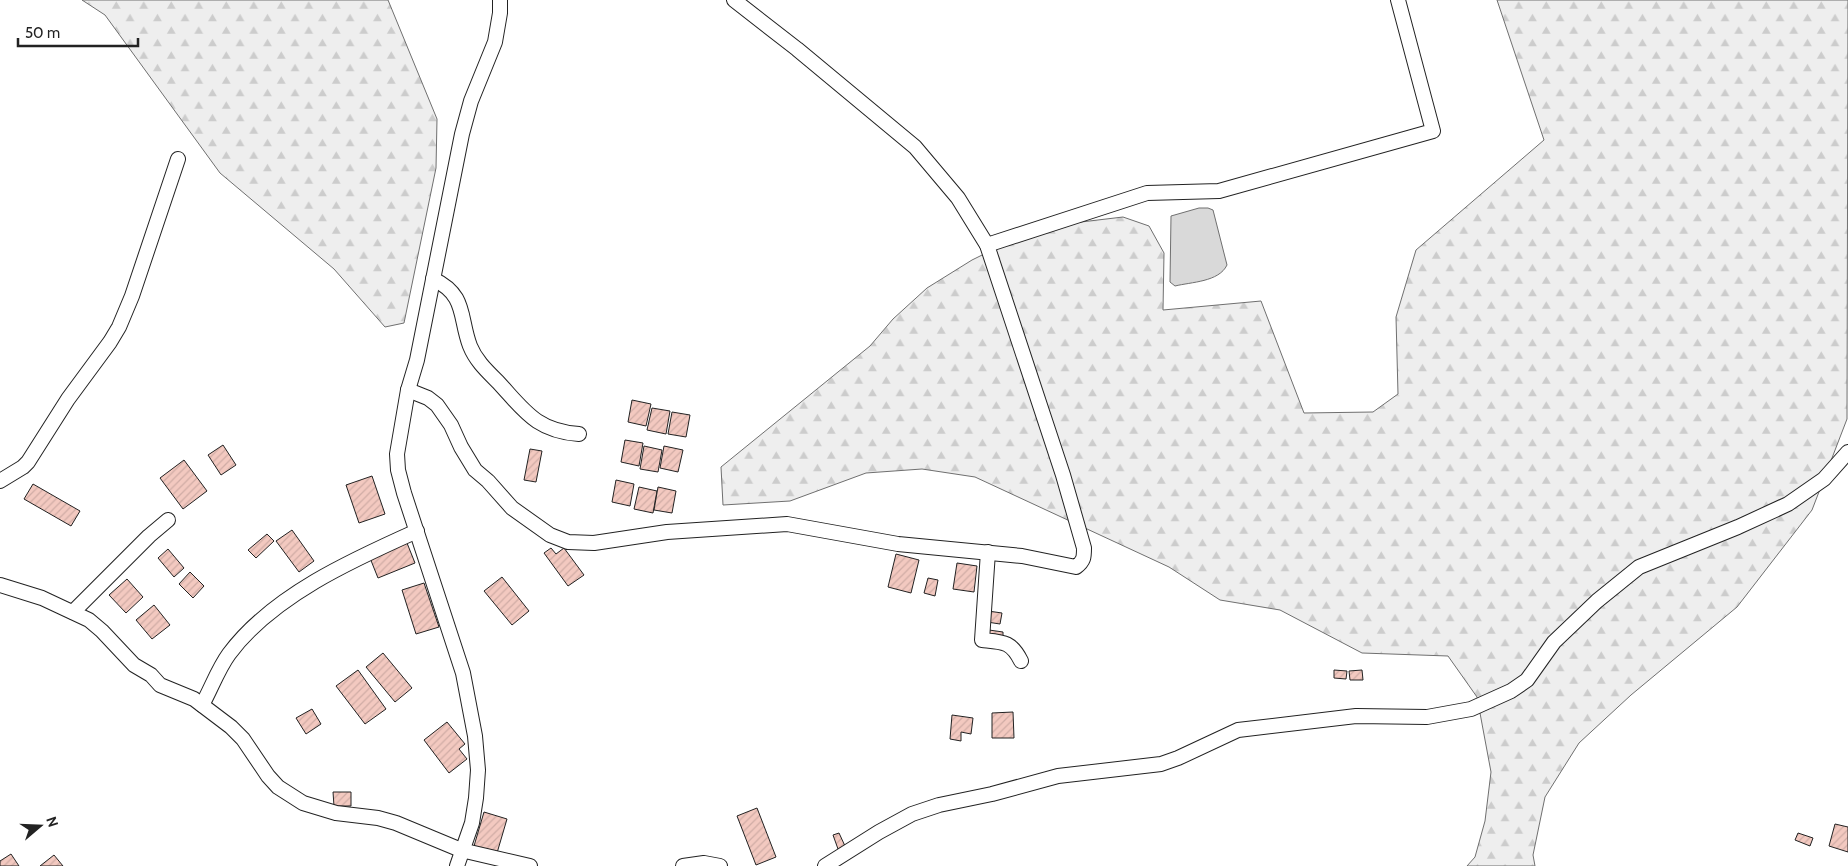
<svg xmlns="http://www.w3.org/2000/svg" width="1848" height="866" viewBox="0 0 1848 866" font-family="Cabin,sans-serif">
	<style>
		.forest { fill: url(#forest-firs); stroke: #6f6f6f }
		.water { fill: #d9d9d9; stroke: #6f6f6f }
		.building { fill: url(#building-hatch); stroke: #222 }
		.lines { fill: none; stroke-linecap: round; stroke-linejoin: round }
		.street-casing { stroke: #222; stroke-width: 16 }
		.street { stroke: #fff; stroke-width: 14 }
	</style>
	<defs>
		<pattern id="forest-firs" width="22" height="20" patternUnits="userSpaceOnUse" patternTransform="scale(1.25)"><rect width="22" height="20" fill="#eee"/><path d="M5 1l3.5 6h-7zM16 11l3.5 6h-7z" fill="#ccc"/></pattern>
		<pattern id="building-hatch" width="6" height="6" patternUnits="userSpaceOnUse" patternTransform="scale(1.25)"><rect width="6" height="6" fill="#f3c9c0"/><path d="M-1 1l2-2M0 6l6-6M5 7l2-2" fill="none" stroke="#d0aca5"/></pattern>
	</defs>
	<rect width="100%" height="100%" fill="#fff"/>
	<g class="forest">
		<path d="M82,0h306l49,119 -1,49 -32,155 -19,4 -51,-58 -114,-96 -115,-158z"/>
		<path d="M1497,0h351l-1,419 -35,91 -75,97 -106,88 -52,48 -34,54 -12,58 2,11h-68l8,-9 10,-36 6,-49 -14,-75 -29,-41 -86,-3 -82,-43 -60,-10 -51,-33 -194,-90 -53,-8 -56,4 -76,28 -67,4 -2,-38 149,-121 23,-27 34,-31 45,-28 67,-33 84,-10 26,9 15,27 -1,57 98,-9 43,112 69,-1 25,-18 -2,-77 20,-67 128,-110z"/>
	</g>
	<path class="water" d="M1199,208h9l5,2 14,55c-8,17 -36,17 -52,21l-5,-4 1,-66z"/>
	<g class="building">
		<path d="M632,400l19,4 -5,22 -18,-4z"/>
		<path d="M652,408l18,3 -4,23 -19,-4z"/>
		<path d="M672,412l18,3 -4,22 -18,-3z"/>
		<path d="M625,440l18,3 -4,23 -18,-4z"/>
		<path d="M223,445l13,20 -15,10 -13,-20z"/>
		<path d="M644,446l18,4 -4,22 -18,-3z"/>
		<path d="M664,446l19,4 -5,22 -18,-4z"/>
		<path d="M530,449l12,2 -6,31 -12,-2z"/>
		<path d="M184,460l23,31 -24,18 -23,-31z"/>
		<path d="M372,476l13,38 -26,9 -13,-38z"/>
		<path d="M616,480l18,4 -4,22 -18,-4z"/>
		<path d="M33,484l47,27 -9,15 -47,-27z"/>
		<path d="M639,487l18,4 -4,22 -19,-4z"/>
		<path d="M658,487l18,4 -4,22 -18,-3z"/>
		<path d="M292,530l22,31 -15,11 -23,-31z"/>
		<path d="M267,534l7,7 -18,17 -8,-8z"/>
		<path d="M407,543l8,20 -37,15 -8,-20z"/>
		<path d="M551,548l5,6 8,-6 20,27 -16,11 -24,-33z"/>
		<path d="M168,549l16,19 -10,9 -16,-19z"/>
		<path d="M896,554l23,6 -8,33 -23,-6z"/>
		<path d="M957,563l20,3 -3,26 -21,-3z"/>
		<path d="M190,572l14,14 -11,12 -14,-14z"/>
		<path d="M502,577l27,34 -17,14 -28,-34z"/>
		<path d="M928,578l10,2 -3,16 -11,-3z"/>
		<path d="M127,579l16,18 -17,16 -17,-18z"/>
		<path d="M424,583l15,44 -23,7 -14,-44z"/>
		<path d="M154,605l16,20 -18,14 -16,-19z"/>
		<path d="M988,611l14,2 -2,11 -13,-2z"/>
		<path d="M989,630l14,2v6l-15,-2z"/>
		<path d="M383,653l29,35 -17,14 -29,-35z"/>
		<path d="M358,670l28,39 -21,15 -29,-38z"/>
		<path d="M1334,670l13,1 -1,8 -12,-1z"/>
		<path d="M1362,670l1,10h-13l-1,-9z"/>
		<path d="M312,709l9,15 -15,10 -10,-16z"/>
		<path d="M1013,712l1,26h-22v-25z"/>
		<path d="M952,715l21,3 -2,16 -10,-2v9l-11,-2z"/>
		<path d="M447,722l18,22 -6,5 8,10 -18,14 -25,-33z"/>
		<path d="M333,792h18v14h-17z"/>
		<path d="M757,808l19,49 -20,8 -19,-49z"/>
		<path d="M484,812l23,7 -10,34 -23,-7z"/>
		<path d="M1835,824l13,3v25l-19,-6z"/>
		<path d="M839,833l6,13 -7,3 -5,-14z"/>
		<path d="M1798,833l15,5 -3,8 -15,-6z"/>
		<path d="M11,854l8,12h-19v-5z"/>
		<path d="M54,855l9,11h-23z"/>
	</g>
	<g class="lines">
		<g class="street-casing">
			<g id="street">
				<path d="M987,245l160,-52 72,-2 214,-60 -35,-131"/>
				<path d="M433,279c34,16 26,38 37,67 6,15 17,25 28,36 26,28 38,49 81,52"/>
				<path d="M408,390l20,8 9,7 14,20 10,22 14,23 13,11 24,27 38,27 18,7 26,1 73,-11 120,-8 111,20 124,12 54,11c8,-6 8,-10 8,-19l-21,-73 -76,-230 -29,-47 -43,-51 -118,-98 -63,-49"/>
				<path d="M0,481l23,-14 5,-5 40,-63 42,-57 9,-15 13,-31 46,-137"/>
				<path d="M988,552l-6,88c21,2 29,1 39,21"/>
				<path d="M0,585l42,13 47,22 13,11 32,34 17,10 9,10 34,14 37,28 12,12 25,37 10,11 25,16 33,10 42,5 18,5 65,27 69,16"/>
				<path d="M73,612l76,-76 19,-16"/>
				<path d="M202,705c9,-16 16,-36 27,-51 43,-58 123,-94 188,-123"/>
				<path d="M457,866l15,-43 4,-25 2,-28 -3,-34 -12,-63 -59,-180 -6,-23 -1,-16 11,-64 9,-30 45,-226 9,-33 24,-59 5,-29v-13"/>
				<path d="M683,866l21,-3 16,3"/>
				<path d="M825,866l54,-34 33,-18 27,-9 53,-11 66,-18 103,-12 17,-6 60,-28 118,-14 71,1 44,-8 40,-18 16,-11 27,-38 43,-41 42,-34 99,-40 50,-23 36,-25 24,-27"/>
			</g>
		</g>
		<use href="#street" class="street"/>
	</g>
	<g transform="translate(40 826) rotate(71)" stroke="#ffffff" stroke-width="4" paint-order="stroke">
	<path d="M0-4L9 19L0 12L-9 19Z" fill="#222222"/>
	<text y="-8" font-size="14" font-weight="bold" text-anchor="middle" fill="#222222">N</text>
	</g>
	<path d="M18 38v8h120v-8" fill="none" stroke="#222222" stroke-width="2.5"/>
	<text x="25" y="38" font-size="15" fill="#222222" stroke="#ffffff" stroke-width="4" paint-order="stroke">50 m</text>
</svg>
